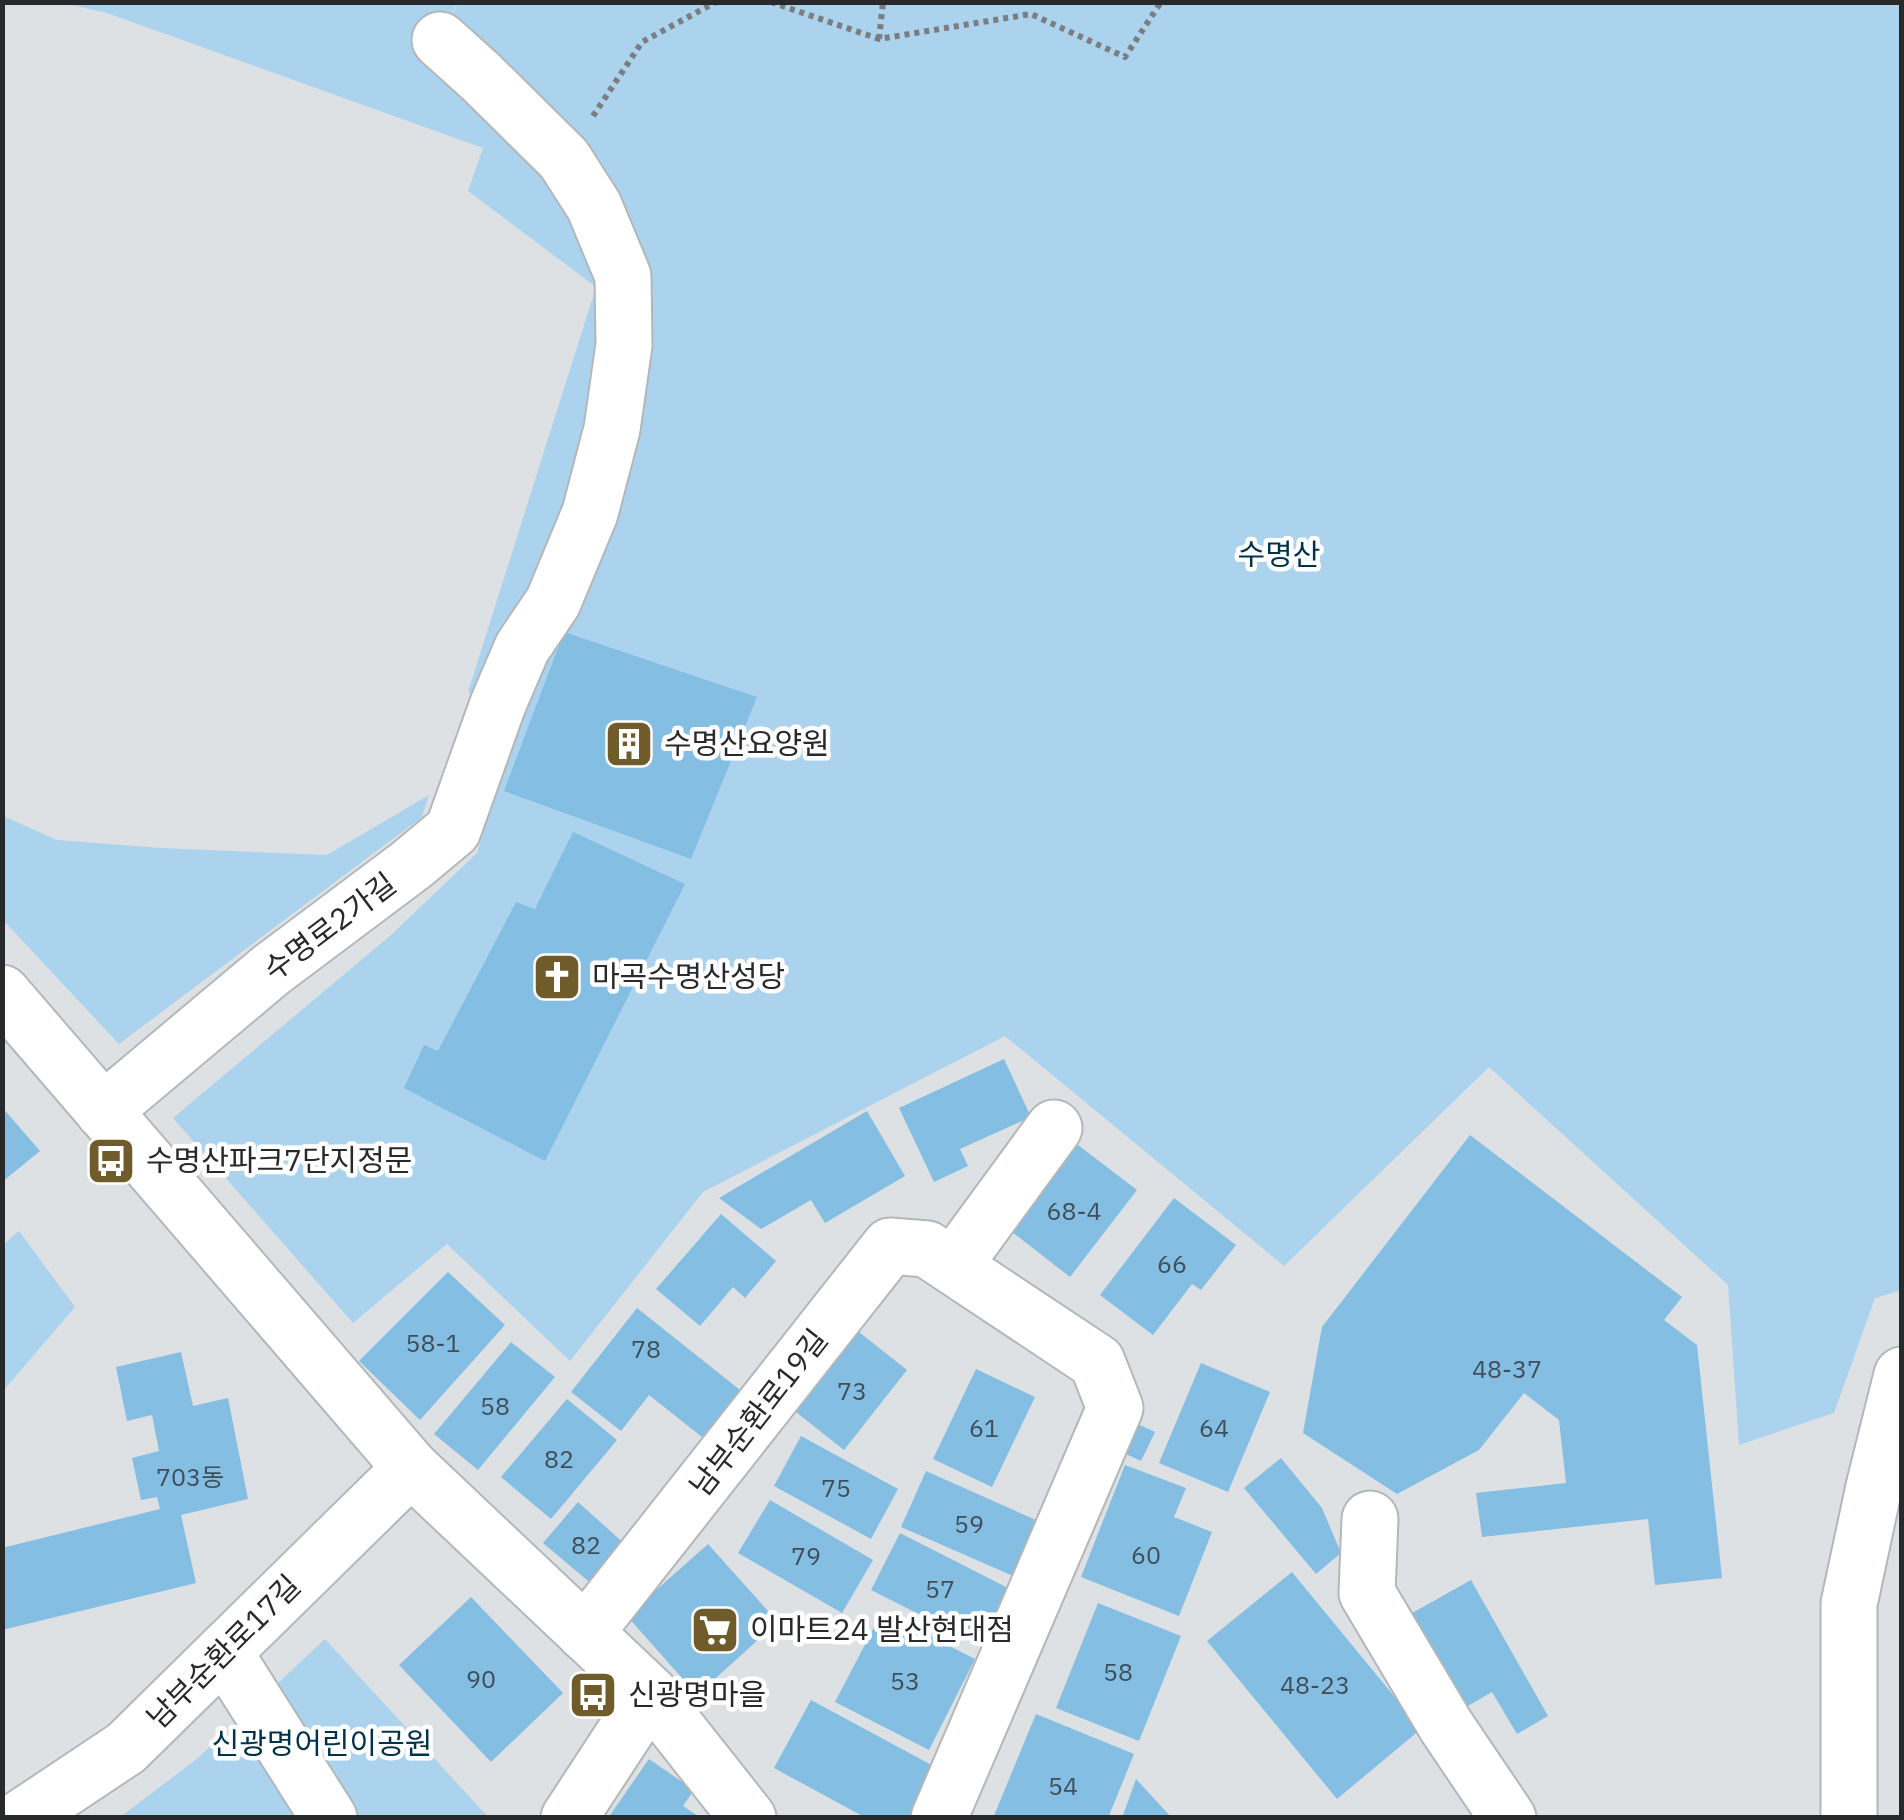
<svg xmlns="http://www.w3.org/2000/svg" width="1904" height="1820" viewBox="0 0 1904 1820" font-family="'IBM Plex Sans','Noto Sans KR',sans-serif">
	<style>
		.green { fill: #acd3ee }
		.building { fill: #84bee3 }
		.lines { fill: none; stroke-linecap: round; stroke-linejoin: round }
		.minor-casing { stroke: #b2b7b9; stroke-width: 59 }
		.path { stroke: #7b7d80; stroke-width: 6; stroke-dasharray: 5 5; stroke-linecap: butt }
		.minor { stroke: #fff; stroke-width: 55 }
		.labels { text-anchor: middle; stroke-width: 9; stroke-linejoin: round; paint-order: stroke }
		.number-label { font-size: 25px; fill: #3f4e59 }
		.park-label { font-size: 30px; fill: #00324b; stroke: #fff }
		.poi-label { font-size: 30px; fill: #28292b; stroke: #fff; text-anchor: start }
		.street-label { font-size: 30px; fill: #28292b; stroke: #fff }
	</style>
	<rect width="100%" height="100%" fill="#dde1e4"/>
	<g class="green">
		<path d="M458,2l1443,1 1,1287 -27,8 -41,115 -95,32 -11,-160 -239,-218 -205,199 -279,-230 -302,156 -133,169 -123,-117 -94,79 -180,-205 218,-183 86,-82 41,-141 -50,-20 128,-405 -128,-96 15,-43 -376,-135 -44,-10h394l-24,46 7,-9z"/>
		<path d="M429,795l-7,22 -303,227 -116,-124v-104l54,24 104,8 166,7z"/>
		<path d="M19,1231l56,76 -72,84v-146z"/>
		<path d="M325,1639l163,178 -369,1 79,-60z"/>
	</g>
	<g class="building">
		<path d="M564,632l193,65 -66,162 -187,-68z"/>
		<path d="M573,832l112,52 -140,277 -141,-73 20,-43 14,6 78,-149 19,7z"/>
		<path d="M1004,1059l27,58 -71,32 8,17 -34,16 -35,-74z"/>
		<path d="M2,1107l38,44 -38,31z"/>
		<path d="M867,1111l38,65 -80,47 -14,-23 -50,29 -42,-31z"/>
		<path d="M1470,1135l212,162 -18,23 33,25 25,233 -67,7 -7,-66 -166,18 -6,-44 90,-10 -7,-63 -35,-27 -45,57 -82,44 -94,-61 19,-106z"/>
		<path d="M1078,1145l59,45 -67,87 -58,-45z"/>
		<path d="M1174,1198l62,47 -35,45 -9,-6 -39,51 -53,-40z"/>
		<path d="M721,1214l55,47 -31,37 -12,-11 -33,39 -44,-37z"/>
		<path d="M448,1272l57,53 -85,95 -61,-59z"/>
		<path d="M637,1308l103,82 -38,47 -53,-42 -28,36 -50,-39z"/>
		<path d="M859,1332l48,38 -63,80 -48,-38z"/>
		<path d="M511,1342l44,35 -77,93 -44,-36z"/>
		<path d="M181,1352l12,54 35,-8 20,101 -67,16 15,68 -194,47v-82l158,-39 -3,-12 -16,3 -9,-42 27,-7 -7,-36 -25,6 -11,-54z"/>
		<path d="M1201,1363l69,29 -42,100 -69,-29z"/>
		<path d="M976,1369l59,28 -43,90 -59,-28z"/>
		<path d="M567,1399l50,41 -66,79 -50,-42z"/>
		<path d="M1127,1419l28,13 -14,29 -28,-13z"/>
		<path d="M801,1436l97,53 -27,50 -97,-53z"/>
		<path d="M1281,1458l41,50 19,45 -25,21 -72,-86z"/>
		<path d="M1125,1465l61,23 -12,29 38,15 -33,84 -98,-39z"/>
		<path d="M926,1471l112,50 -25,55 -112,-49z"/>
		<path d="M770,1500l103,60 -31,53 -104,-60z"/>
		<path d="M578,1502l50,45 -34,39 -51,-43z"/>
		<path d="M900,1533l108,55 -28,57 -109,-55z"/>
		<path d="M708,1544l70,78 -81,73 -70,-79z"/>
		<path d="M1292,1572l129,157 -84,70 -130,-158z"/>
		<path d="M1471,1580l77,136 -31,18 -25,-42 -31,18 -54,-94z"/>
		<path d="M471,1597l92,96 -72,69 -92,-97z"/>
		<path d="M1098,1603l83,33 -42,105 -83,-33z"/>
		<path d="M882,1612l93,47 -46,91 -94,-48z"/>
		<path d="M811,1700l128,69 -26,49h-47l-92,-50z"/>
		<path d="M1036,1714l98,40 -26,64h-115z"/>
		<path d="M649,1759l45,31 -11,16 18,12h-93z"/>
		<path d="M1136,1779l36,39h-50z"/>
	</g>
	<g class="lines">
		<g class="minor-casing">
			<g id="minor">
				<path d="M2,993l409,475 239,226 98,124"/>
				<path d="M103,1111l168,-141 140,-105 42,-35 45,-126 24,-56 31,-46 37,-89 22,-84 12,-84 -1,-69 -29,-70 -30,-47 -83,-82 -41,-37"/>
				<path d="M953,1266l101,-138"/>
				<path d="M1370,1519l-3,74 79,133 62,92"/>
				<path d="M585,1633l305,-387 37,3 170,113 18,46 -176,410"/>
				<path d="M224,1652l105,166"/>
				<path d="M21,1818l105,-70 285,-280"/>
				<path d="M569,1818l81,-124"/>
				<path d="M1849,1818v-214l25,-117 28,-112"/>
			</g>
		</g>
		<g class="path">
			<path d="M771,2l108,37 152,-25 94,43 36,-55"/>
			<path d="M879,39l4,-37"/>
			<path d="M593,116l49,-74 74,-40"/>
		</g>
		<use href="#minor" class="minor"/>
	</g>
	<defs>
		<g id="building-square" transform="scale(2.5)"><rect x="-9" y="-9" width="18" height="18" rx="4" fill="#6f5c2a" stroke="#fff"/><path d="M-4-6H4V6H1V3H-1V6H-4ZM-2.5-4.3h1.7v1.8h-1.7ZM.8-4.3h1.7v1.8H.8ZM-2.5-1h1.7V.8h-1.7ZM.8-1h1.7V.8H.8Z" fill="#fff"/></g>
		<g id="church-square" transform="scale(2.5)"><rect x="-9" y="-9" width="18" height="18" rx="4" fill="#6f5c2a" stroke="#fff"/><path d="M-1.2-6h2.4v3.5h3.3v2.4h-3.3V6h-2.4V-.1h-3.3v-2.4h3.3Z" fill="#fff"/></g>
		<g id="bus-square" transform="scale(2.5)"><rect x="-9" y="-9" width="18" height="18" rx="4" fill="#6f5c2a" stroke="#fff"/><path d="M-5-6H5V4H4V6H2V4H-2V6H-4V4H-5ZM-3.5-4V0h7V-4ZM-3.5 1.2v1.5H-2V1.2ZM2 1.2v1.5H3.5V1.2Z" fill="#fff"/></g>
		<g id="supermarket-square" transform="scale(2.5)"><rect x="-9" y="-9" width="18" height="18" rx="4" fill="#6f5c2a" stroke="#fff"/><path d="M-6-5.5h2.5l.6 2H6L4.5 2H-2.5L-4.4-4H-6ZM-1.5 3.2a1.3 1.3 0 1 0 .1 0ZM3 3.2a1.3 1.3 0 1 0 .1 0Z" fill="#fff"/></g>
	</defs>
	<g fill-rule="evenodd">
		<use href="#building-square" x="629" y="744"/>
		<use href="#church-square" x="557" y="977"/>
		<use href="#bus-square" x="111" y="1161"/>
		<use href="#supermarket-square" x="715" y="1630"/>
		<use href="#bus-square" x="593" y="1695"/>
	</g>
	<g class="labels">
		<g class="number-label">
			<text x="1074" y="1220">68-4</text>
			<text x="1172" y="1273">66</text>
			<text x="433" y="1352">58-1</text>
			<text x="646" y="1358">78</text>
			<text x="1507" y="1378">48-37</text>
			<text x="852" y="1400">73</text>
			<text x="495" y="1415">58</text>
			<text x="984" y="1437">61</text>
			<text x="1214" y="1437">64</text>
			<text x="559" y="1468">82</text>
			<text x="190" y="1486">703동</text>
			<text x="836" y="1497">75</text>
			<text x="969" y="1533">59</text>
			<text x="586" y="1554">82</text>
			<text x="1146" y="1564">60</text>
			<text x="806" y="1565">79</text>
			<text x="940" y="1598">57</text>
			<text x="1118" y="1681">58</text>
			<text x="481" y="1688">90</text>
			<text x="905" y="1690">53</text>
			<text x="1315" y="1694">48-23</text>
			<text x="1063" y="1795">54</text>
		</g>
		<g class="park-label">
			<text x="1279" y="565">수명산</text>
			<text x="322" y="1754">신광명어린이공원</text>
		</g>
		<g class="poi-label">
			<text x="664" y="754">수명산요양원</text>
			<text x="592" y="987">마곡수명산성당</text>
			<text x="146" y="1171">수명산파크7단지정문</text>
			<text x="750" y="1640">이마트24 발산현대점</text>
			<text x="628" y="1705">신광명마을</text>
		</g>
		<g class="street-label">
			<text transform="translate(330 927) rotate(-37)" y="10">수명로2가길</text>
			<text transform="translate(759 1413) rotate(-52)" y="10">남부순환로19길</text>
			<text transform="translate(224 1652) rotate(-45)" y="10">남부순환로17길</text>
		</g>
	</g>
	<rect width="1904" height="1820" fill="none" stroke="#28292b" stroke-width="10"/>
</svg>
